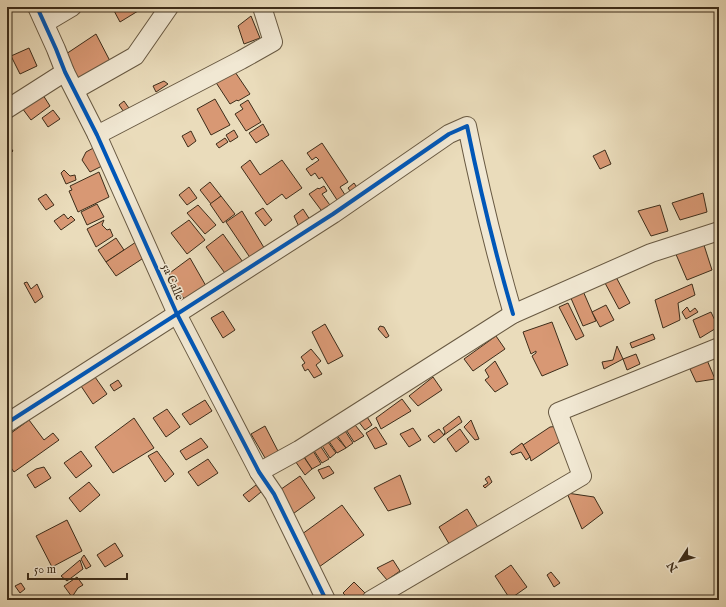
<svg xmlns="http://www.w3.org/2000/svg" width="726" height="607" viewBox="0 0 726 607" font-family="'IM FELL English',serif">
	<style>
		.building { fill: #d89874; stroke: #3d2d1a }
		.lines { fill: none; stroke-linecap: round; stroke-linejoin: round }
		.minor-casing { stroke: #685942; stroke-width: 20 }
		.minor { stroke: #f1e8d3; stroke-width: 18 }
		.cycleway-casing { stroke: #f1e8d3; stroke-width: 6 }
		.cycleway { stroke: #0057b8; stroke-width: 4 }
		.labels { text-anchor: middle; stroke-width: 3; stroke-linejoin: round; paint-order: stroke }
		.street-label { font-size: 12px; fill: #3d2d1a; stroke: #f1e8d3 }
	</style>
	<rect width="100%" height="100%" fill="#eadcbb"/>
	<filter id="stains"><feTurbulence type="fractalNoise" baseFrequency=".005" numOctaves="4"/><feColorMatrix values="0 0 0 0 .2 0 0 0 0 .09 0 0 0 0 .02 0 0 0 .5 -.17"/></filter>
	<radialGradient id="worn" r=".72"><stop offset=".6" stop-color="#630" stop-opacity="0"/><stop offset="1" stop-color="#630" stop-opacity=".3"/></radialGradient>
	<g class="building">
		<path d="M112,7h23l3,4 -18,11z"/>
		<path d="M251,16l9,22 -16,6 -6,-18z"/>
		<path d="M96,34l14,27 -35,19 -12,-24z"/>
		<path d="M29,48l8,18 -17,8 -9,-18z"/>
		<path d="M233,69l17,25 -12,7 -1,-1 -7,4 -15,-23z"/>
		<path d="M164,81l4,3 -12,8 -3,-6z"/>
		<path d="M43,95l7,11 -19,14 -9,-12z"/>
		<path d="M215,99l15,26 -19,10 -14,-26z"/>
		<path d="M248,100l13,22 -15,9 -11,-17 8,-5 -3,-4z"/>
		<path d="M124,101l7,10 -5,4 -7,-10z"/>
		<path d="M53,110l7,9 -12,8 -6,-9z"/>
		<path d="M263,124l6,11 -13,8 -7,-10z"/>
		<path d="M234,130l4,7 -8,5 -4,-7z"/>
		<path d="M191,131l5,10 -8,6 -6,-11z"/>
		<path d="M225,138l3,4 -9,6 -3,-4z"/>
		<path d="M7,143l6,8 -6,5z"/>
		<path d="M322,143l26,39 -8,5 7,11 -8,5 -17,-26 -3,2 -4,-6 -4,3 -5,-7 13,-9 -3,-3 -4,3 -5,-7z"/>
		<path d="M97,146l9,18 -16,8 -8,-12 4,-8z"/>
		<path d="M605,150l6,14 -11,5 -7,-13z"/>
		<path d="M250,160l10,15 22,-15 20,28 -16,11 -4,-5 -15,11 -26,-38z"/>
		<path d="M64,170l6,6 5,-1 1,5 -10,4 -5,-11z"/>
		<path d="M99,172l10,25 -31,15 -9,-21 3,-1 -2,-4z"/>
		<path d="M210,182l11,14 -10,8 -11,-14z"/>
		<path d="M354,183l4,6 -6,5 -4,-6z"/>
		<path d="M324,186l3,5 -5,3 10,14 -8,6 -15,-20 9,-6 1,1z"/>
		<path d="M189,187l8,11 -10,7 -8,-10z"/>
		<path d="M703,193l4,19 -27,8 -8,-17z"/>
		<path d="M46,194l8,11 -8,5 -8,-11z"/>
		<path d="M221,196l14,18 -12,9 -13,-19z"/>
		<path d="M97,204l7,13 -17,8 -6,-13z"/>
		<path d="M198,205l18,20 -11,9 -18,-21z"/>
		<path d="M660,205l8,26 -17,5 -13,-25z"/>
		<path d="M263,208l9,12 -7,6 -10,-13z"/>
		<path d="M303,209l9,14 -12,6 -6,-13z"/>
		<path d="M242,211l24,40 -15,8 -25,-37z"/>
		<path d="M64,214l4,5 3,-3 4,4 -14,10 -7,-9z"/>
		<path d="M104,220l-2,5 5,5 3,-1 3,7 -17,11 -9,-18z"/>
		<path d="M189,220l16,20 -18,14 -16,-21z"/>
		<path d="M223,234l22,31 -18,11 -21,-29z"/>
		<path d="M116,238l8,12 -18,12 -8,-12z"/>
		<path d="M136,242l9,15 -29,19 -10,-14z"/>
		<path d="M703,242l9,28 -25,10 -12,-28z"/>
		<path d="M190,258l16,28 -21,14 -18,-25z"/>
		<path d="M616,277l14,26 -11,6 -14,-26z"/>
		<path d="M27,282l4,7 6,-5 6,13 -8,6 -11,-20z"/>
		<path d="M692,284l3,11 -17,8 2,17 -17,8 -8,-28z"/>
		<path d="M583,291l13,30 -13,5 -13,-30z"/>
		<path d="M568,303l16,33 -8,4 -17,-33z"/>
		<path d="M606,305l8,15 -14,7 -8,-15z"/>
		<path d="M687,307l3,5 5,-4 3,4 -12,7 -4,-7z"/>
		<path d="M223,311l12,19 -12,8 -12,-20z"/>
		<path d="M711,312l7,15 -18,11 -7,-18z"/>
		<path d="M552,322l16,43 -26,11 -10,-20 4,-3v-2l-5,3 -8,-22z"/>
		<path d="M325,324l18,32 -15,8 -16,-32z"/>
		<path d="M380,326l4,1 5,9 -3,2 -8,-9z"/>
		<path d="M653,334l2,5 -23,9 -2,-5z"/>
		<path d="M496,336l9,13 -32,22 -9,-12z"/>
		<path d="M617,346l6,13 -19,10 -2,-7 11,-2z"/>
		<path d="M311,349l10,12 -5,4 6,9 -8,4 -6,-9 -3,2 -3,-6 3,-2 -4,-6z"/>
		<path d="M636,354l4,10 -13,6 -4,-11z"/>
		<path d="M707,360l8,19 -19,3 -6,-13z"/>
		<path d="M495,361l13,23 -13,8 -10,-12 4,-3 -4,-7z"/>
		<path d="M95,377l12,17 -14,10 -12,-18z"/>
		<path d="M433,377l9,13 -24,16 -9,-10z"/>
		<path d="M118,380l4,6 -8,5 -4,-6z"/>
		<path d="M402,399l9,12 -30,18 -5,-11z"/>
		<path d="M205,400l7,11 -22,14 -8,-11z"/>
		<path d="M167,409l13,18 -14,10 -13,-19z"/>
		<path d="M366,415l6,10 -7,5 -7,-9z"/>
		<path d="M459,416l3,6 -18,13 1,-3 -2,-4z"/>
		<path d="M134,418l20,30 -41,25 -18,-26z"/>
		<path d="M29,420l15,20 9,-7 6,7 -45,32 -7,-10v-26z"/>
		<path d="M351,420l13,16 -10,6 -11,-17z"/>
		<path d="M471,420l8,19 -4,1 -11,-13z"/>
		<path d="M265,426l15,29 -12,8 -17,-29z"/>
		<path d="M342,426l11,17 -7,5 -12,-17z"/>
		<path d="M560,426l7,11 -36,24 -1,-4 -7,-12 27,-18z"/>
		<path d="M376,427l11,17 -12,5 -9,-16z"/>
		<path d="M413,428l8,12 -12,7 -9,-13z"/>
		<path d="M439,429l5,6 -10,8 -6,-7z"/>
		<path d="M460,429l9,13 -13,10 -9,-13z"/>
		<path d="M333,433l13,15 -9,5 -11,-16z"/>
		<path d="M201,438l7,9 -22,13 -6,-9z"/>
		<path d="M325,438l11,15 -6,5 -11,-17z"/>
		<path d="M317,441l12,18 -7,4 -11,-17z"/>
		<path d="M522,443l8,14 -4,3 -5,-8 -9,3 -2,-3z"/>
		<path d="M310,446l11,18 -9,5 -11,-17z"/>
		<path d="M299,450l13,19 -7,6 -12,-17z"/>
		<path d="M81,451l11,15 -16,12 -12,-15z"/>
		<path d="M157,451l17,23 -9,8 -17,-26z"/>
		<path d="M208,459l10,14 -20,13 -10,-14z"/>
		<path d="M329,466l5,7 -11,6 -5,-9z"/>
		<path d="M44,467l7,11 -16,10 -8,-13 9,-6z"/>
		<path d="M400,475l11,29 -23,7 -14,-23z"/>
		<path d="M300,476l15,22 -25,18 -16,-22z"/>
		<path d="M489,476l3,6 -7,6 -2,-2 5,-3 -3,-4z"/>
		<path d="M89,482l11,13 -20,17 -11,-14z"/>
		<path d="M256,485l5,7 -12,10 -6,-7z"/>
		<path d="M567,493l27,4 9,16 -21,16z"/>
		<path d="M342,505l22,30 -45,32 -21,-30z"/>
		<path d="M467,509l12,20 -28,18 -12,-20z"/>
		<path d="M67,520l15,31 -30,16 -16,-31z"/>
		<path d="M115,543l8,13 -18,11 -8,-12z"/>
		<path d="M84,555l7,11 -5,3 -5,-10z"/>
		<path d="M80,560l3,9 -16,12 -6,-5z"/>
		<path d="M393,560l7,11 -13,9 -10,-12z"/>
		<path d="M511,565l16,22 -17,12 -15,-23z"/>
		<path d="M551,572l9,11 -6,4 -7,-12z"/>
		<path d="M77,577l6,8 -5,3 -6,9 -8,-11z"/>
		<path d="M354,582l14,14 -5,4h-13l-7,-7z"/>
		<path d="M21,583l4,6 -5,4 -5,-7z"/>
	</g>
	<g class="lines">
		<g class="minor-casing">
			<g id="minor">
				<path d="M37,7l19,42 9,23 32,63 80,179 82,158 15,22 52,106"/>
				<path d="M45,23l27,-16"/>
				<path d="M75,90l60,-34 34,-49"/>
				<path d="M7,109l58,-37"/>
				<path d="M97,135l144,-75 32,-18 -11,-35"/>
				<path d="M7,423l326,-209 116,-80 18,-8c13,64 28,126 46,188"/>
				<path d="M259,472l40,-22 214,-136 138,-61 68,-22"/>
				<path d="M371,600l211,-124 -24,-64 161,-65"/>
			</g>
		</g>
		<use href="#minor" class="minor"/>
		<g class="cycleway-casing">
			<g id="cycleway">
				<path d="M37,7l19,42 9,23 32,63 80,179 82,158 15,22 52,106"/>
				<path d="M7,423l326,-209 116,-80 18,-8c13,64 28,126 46,188"/>
			</g>
		</g>
		<use href="#cycleway" class="cycleway"/>
	</g>
	<g class="labels">
		<g class="street-label">
			<text transform="translate(173 282) rotate(66)" y="4">5a Calle</text>
		</g>
	</g>
	<rect width="726" height="607" fill="none" stroke="#eadcbb" stroke-width="24"/>
	<rect x="8" y="8" width="710" height="591" fill="none" stroke="#3d2d1a" stroke-width="2"/>
	<rect x="12" y="12" width="702" height="583" fill="none" stroke="#3d2d1a"/>
	<g transform="translate(680 561) rotate(234)" stroke="#f1e8d3" stroke-width="3" paint-order="stroke">
	<path d="M0-3L7 15L0 10L-7 15Z" fill="#3d2d1a"/>
	<text y="-6" font-size="11" font-weight="bold" text-anchor="middle" fill="#3d2d1a">N</text>
	</g>
	<path d="M28 573v6h99v-6" fill="none" stroke="#3d2d1a" stroke-width="2"/>
	<text x="34" y="573" font-size="12" fill="#3d2d1a" stroke="#f1e8d3" stroke-width="3" paint-order="stroke">50 m</text>
	<rect width="100%" height="100%" filter="url(#stains)"/>
	<rect width="100%" height="100%" fill="url(#worn)"/>
</svg>
